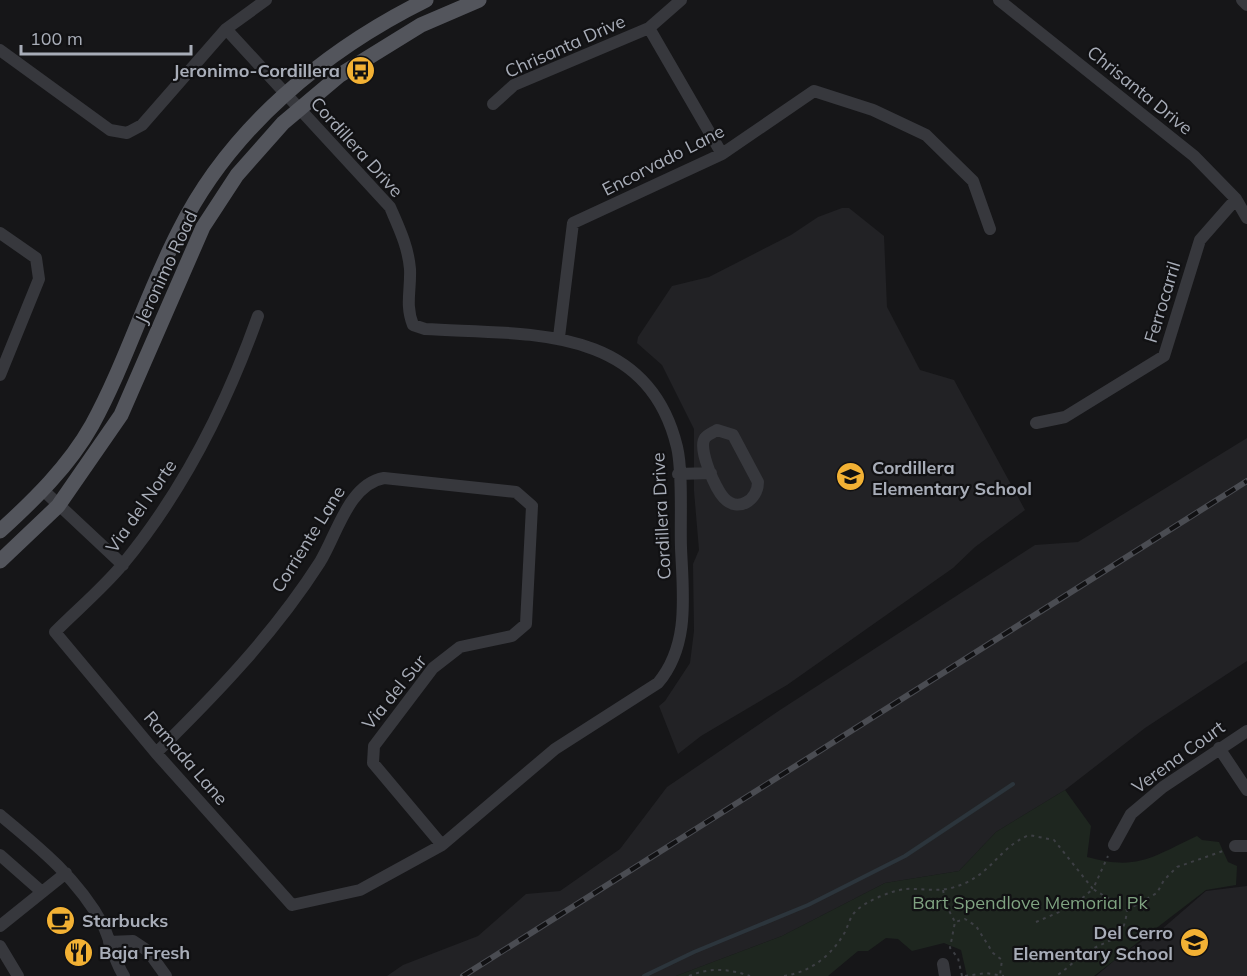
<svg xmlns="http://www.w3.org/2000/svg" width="1247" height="976" font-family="Mulish,sans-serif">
  <rect width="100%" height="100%" fill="#161618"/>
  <!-- built -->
  <path fill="#222225" d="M842,208H849L884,236L887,307L920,370L954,380L1025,510L975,547L953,568L787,685L701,736L678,754L659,706L665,701L690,663L694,631L693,564L699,550L694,491V429L662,365L637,343L638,337L672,286L709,277L791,235L818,217Z
    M1247,438V661L1145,728L1065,790L996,832L959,871L885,883L782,936L676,976H387L403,965L478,936L526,894L560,891L620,849L667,787L780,710L1035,545L1078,542Z
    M1247,886V976H1096L1122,954L1162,929L1206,891Z"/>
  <!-- green -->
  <path fill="#1e261f" d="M1065,790L1091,826L1087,857C1138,871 1152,857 1197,836L1202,840L1219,842L1228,862L1237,866L1236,885L1206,890L1094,976H967L961,950L944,943L912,951L898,939L886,938L868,951H858L828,976H676L782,936L885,883L959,871L996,832Z"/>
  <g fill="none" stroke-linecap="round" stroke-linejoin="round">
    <!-- stream -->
    <path stroke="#2c353c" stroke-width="4" d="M644,976L694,952L808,905L905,856L1013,784"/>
    <!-- path -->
    <path stroke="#3d3f44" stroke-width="2" stroke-dasharray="3 4.5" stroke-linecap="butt" d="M943,890L946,905L955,922
      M1127,910L1157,893L1164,880L1177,867L1226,850
      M1036,922L1073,906L1093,889L1127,910C1124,942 1110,938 1087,952C1076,959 1067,969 1056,976
      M689,976C710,967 730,969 750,976
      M784,976C811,972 832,955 845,932C848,926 850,917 855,912C865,901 891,891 905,889C920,888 936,892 951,888C991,878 996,849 1029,835L1054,840L1093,889L1108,856
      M962,976L958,958L950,948L955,922L965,919L976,926L993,953L1002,960L1000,975
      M965,976L986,973L1004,976"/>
    <!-- minor -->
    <path stroke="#37383d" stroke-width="12" d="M999,0L1194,156L1236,199L1247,218
      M1242,0L1247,5
      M649,28L722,154
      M226,29L390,207C399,228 408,246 410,269C411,290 405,305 413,325L425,329C526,335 647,323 677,447C683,472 680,520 681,548C683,595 690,645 658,683L555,749L442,845L360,890L292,905L156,753L55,632C78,609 103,588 123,564C184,490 226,406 258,316
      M0,50L110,130L127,133L142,125L226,29L266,0
      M493,104L514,85L649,28L681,0
      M0,233L36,258L39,279L0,375
      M559,337L573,223L722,154L814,91L873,110L926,135L973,181L990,229
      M1036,423L1065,417L1164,356L1200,240L1236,199
      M717,430L733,435L758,482C758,500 738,513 724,498C716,490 697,448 705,438C707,435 714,432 717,430Z
      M678,474L711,473
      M44,491L123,565
      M1219,748L1247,790
      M156,753C216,694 274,634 320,562C337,534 349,484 384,478L516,492L532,506L526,624L512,636L460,647L433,668L374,746L373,763L442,845
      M0,815C40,848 78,879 103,925C111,942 114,961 124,976
      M1114,845L1131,814L1163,787L1247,731
      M1235,846H1247
      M0,855L42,892
      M0,926L66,873
      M109,942L133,941L148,951L166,976
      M0,946L18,976
      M943,964L945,976"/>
    <!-- major -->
    <path stroke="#53555c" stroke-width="15" d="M0,531C34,500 69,466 92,425C125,365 147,293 179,231C230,128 325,50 426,0
      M0,561L58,506L121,415L203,227L237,175L283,123L340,75L421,25L479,0"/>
    <defs>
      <path id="rail" d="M463,976L1247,481"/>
    </defs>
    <!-- rail casing -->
    <use href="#rail" stroke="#4a4c52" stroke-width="6"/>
    <!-- rail -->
    <use href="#rail" stroke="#111113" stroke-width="4" stroke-dasharray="11" stroke-linecap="butt"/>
  </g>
  <!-- icons -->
  <defs>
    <symbol id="bus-disc" viewBox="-11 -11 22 22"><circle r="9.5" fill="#f2b134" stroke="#111113"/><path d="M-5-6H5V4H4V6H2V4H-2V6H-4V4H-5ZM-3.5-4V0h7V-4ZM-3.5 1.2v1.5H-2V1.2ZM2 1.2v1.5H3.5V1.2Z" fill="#111"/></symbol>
    <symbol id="school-disc" viewBox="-11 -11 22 22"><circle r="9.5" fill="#f2b134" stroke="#111113"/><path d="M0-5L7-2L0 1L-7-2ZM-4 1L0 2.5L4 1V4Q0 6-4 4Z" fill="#111"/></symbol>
    <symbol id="cafe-disc" viewBox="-11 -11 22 22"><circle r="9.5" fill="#f2b134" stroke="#111113"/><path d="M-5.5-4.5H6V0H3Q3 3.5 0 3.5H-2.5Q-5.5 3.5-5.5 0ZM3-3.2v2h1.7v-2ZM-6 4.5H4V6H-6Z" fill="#111"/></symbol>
    <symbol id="restaurant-disc" viewBox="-11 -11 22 22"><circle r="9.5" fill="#f2b134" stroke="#111113"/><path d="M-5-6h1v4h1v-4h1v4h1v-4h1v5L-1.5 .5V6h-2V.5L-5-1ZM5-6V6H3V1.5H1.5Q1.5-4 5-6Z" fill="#111"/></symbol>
  </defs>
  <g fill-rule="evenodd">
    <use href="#bus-disc" x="344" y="54" width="33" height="33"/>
    <use href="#school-disc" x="834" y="460" width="33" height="33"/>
    <use href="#cafe-disc" x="44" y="904" width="33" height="33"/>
    <use href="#school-disc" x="1178" y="926" width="33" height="33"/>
    <use href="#restaurant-disc" x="62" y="936" width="33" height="33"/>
  </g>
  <g text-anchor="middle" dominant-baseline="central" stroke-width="4.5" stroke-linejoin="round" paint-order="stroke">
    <!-- street labels -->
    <g font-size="18" fill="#a8adb8" stroke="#111113">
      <text transform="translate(565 46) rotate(-24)">Chrisanta Drive</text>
      <text transform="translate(1140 90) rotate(39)">Chrisanta Drive</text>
      <text transform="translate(357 147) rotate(48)">Cordillera Drive</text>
      <text transform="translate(663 160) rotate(-27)">Encorvado Lane</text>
      <text transform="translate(166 267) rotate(-65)">Jeronimo Road</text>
      <text transform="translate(1162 302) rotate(-73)">Ferrocarril</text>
      <text transform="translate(141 506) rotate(-55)">Via del Norte</text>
      <text transform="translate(661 516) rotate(-93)">Cordillera Drive</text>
      <text transform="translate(308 539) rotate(-58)">Corriente Lane</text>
      <text transform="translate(394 692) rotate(-51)">Via del Sur</text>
      <text transform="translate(1178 757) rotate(-36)">Verena Court</text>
      <text transform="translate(186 758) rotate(49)">Ramada Lane</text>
    </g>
    <!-- poi labels -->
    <g font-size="18" font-weight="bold" fill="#a8adb8" stroke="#111113" text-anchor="start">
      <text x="340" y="70" text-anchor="end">Jeronimo-Cordillera</text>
      <text x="872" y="467">Cordillera<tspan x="872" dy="21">Elementary School</tspan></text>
      <text x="82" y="920">Starbucks</text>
      <text x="1173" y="932" text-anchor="end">Del Cerro<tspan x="1173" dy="21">Elementary School</tspan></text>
      <text x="99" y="952">Baja Fresh</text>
    </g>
    <!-- park labels -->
    <g font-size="18" fill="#7fa381" stroke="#111113">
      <text x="1030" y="902">Bart Spendlove Memorial Pk</text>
    </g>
  </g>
  <!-- scale -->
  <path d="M21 45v9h170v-9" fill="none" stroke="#a8adb8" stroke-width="3"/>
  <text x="30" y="45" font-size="18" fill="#a8adb8" stroke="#111113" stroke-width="4.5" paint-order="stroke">100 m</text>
</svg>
